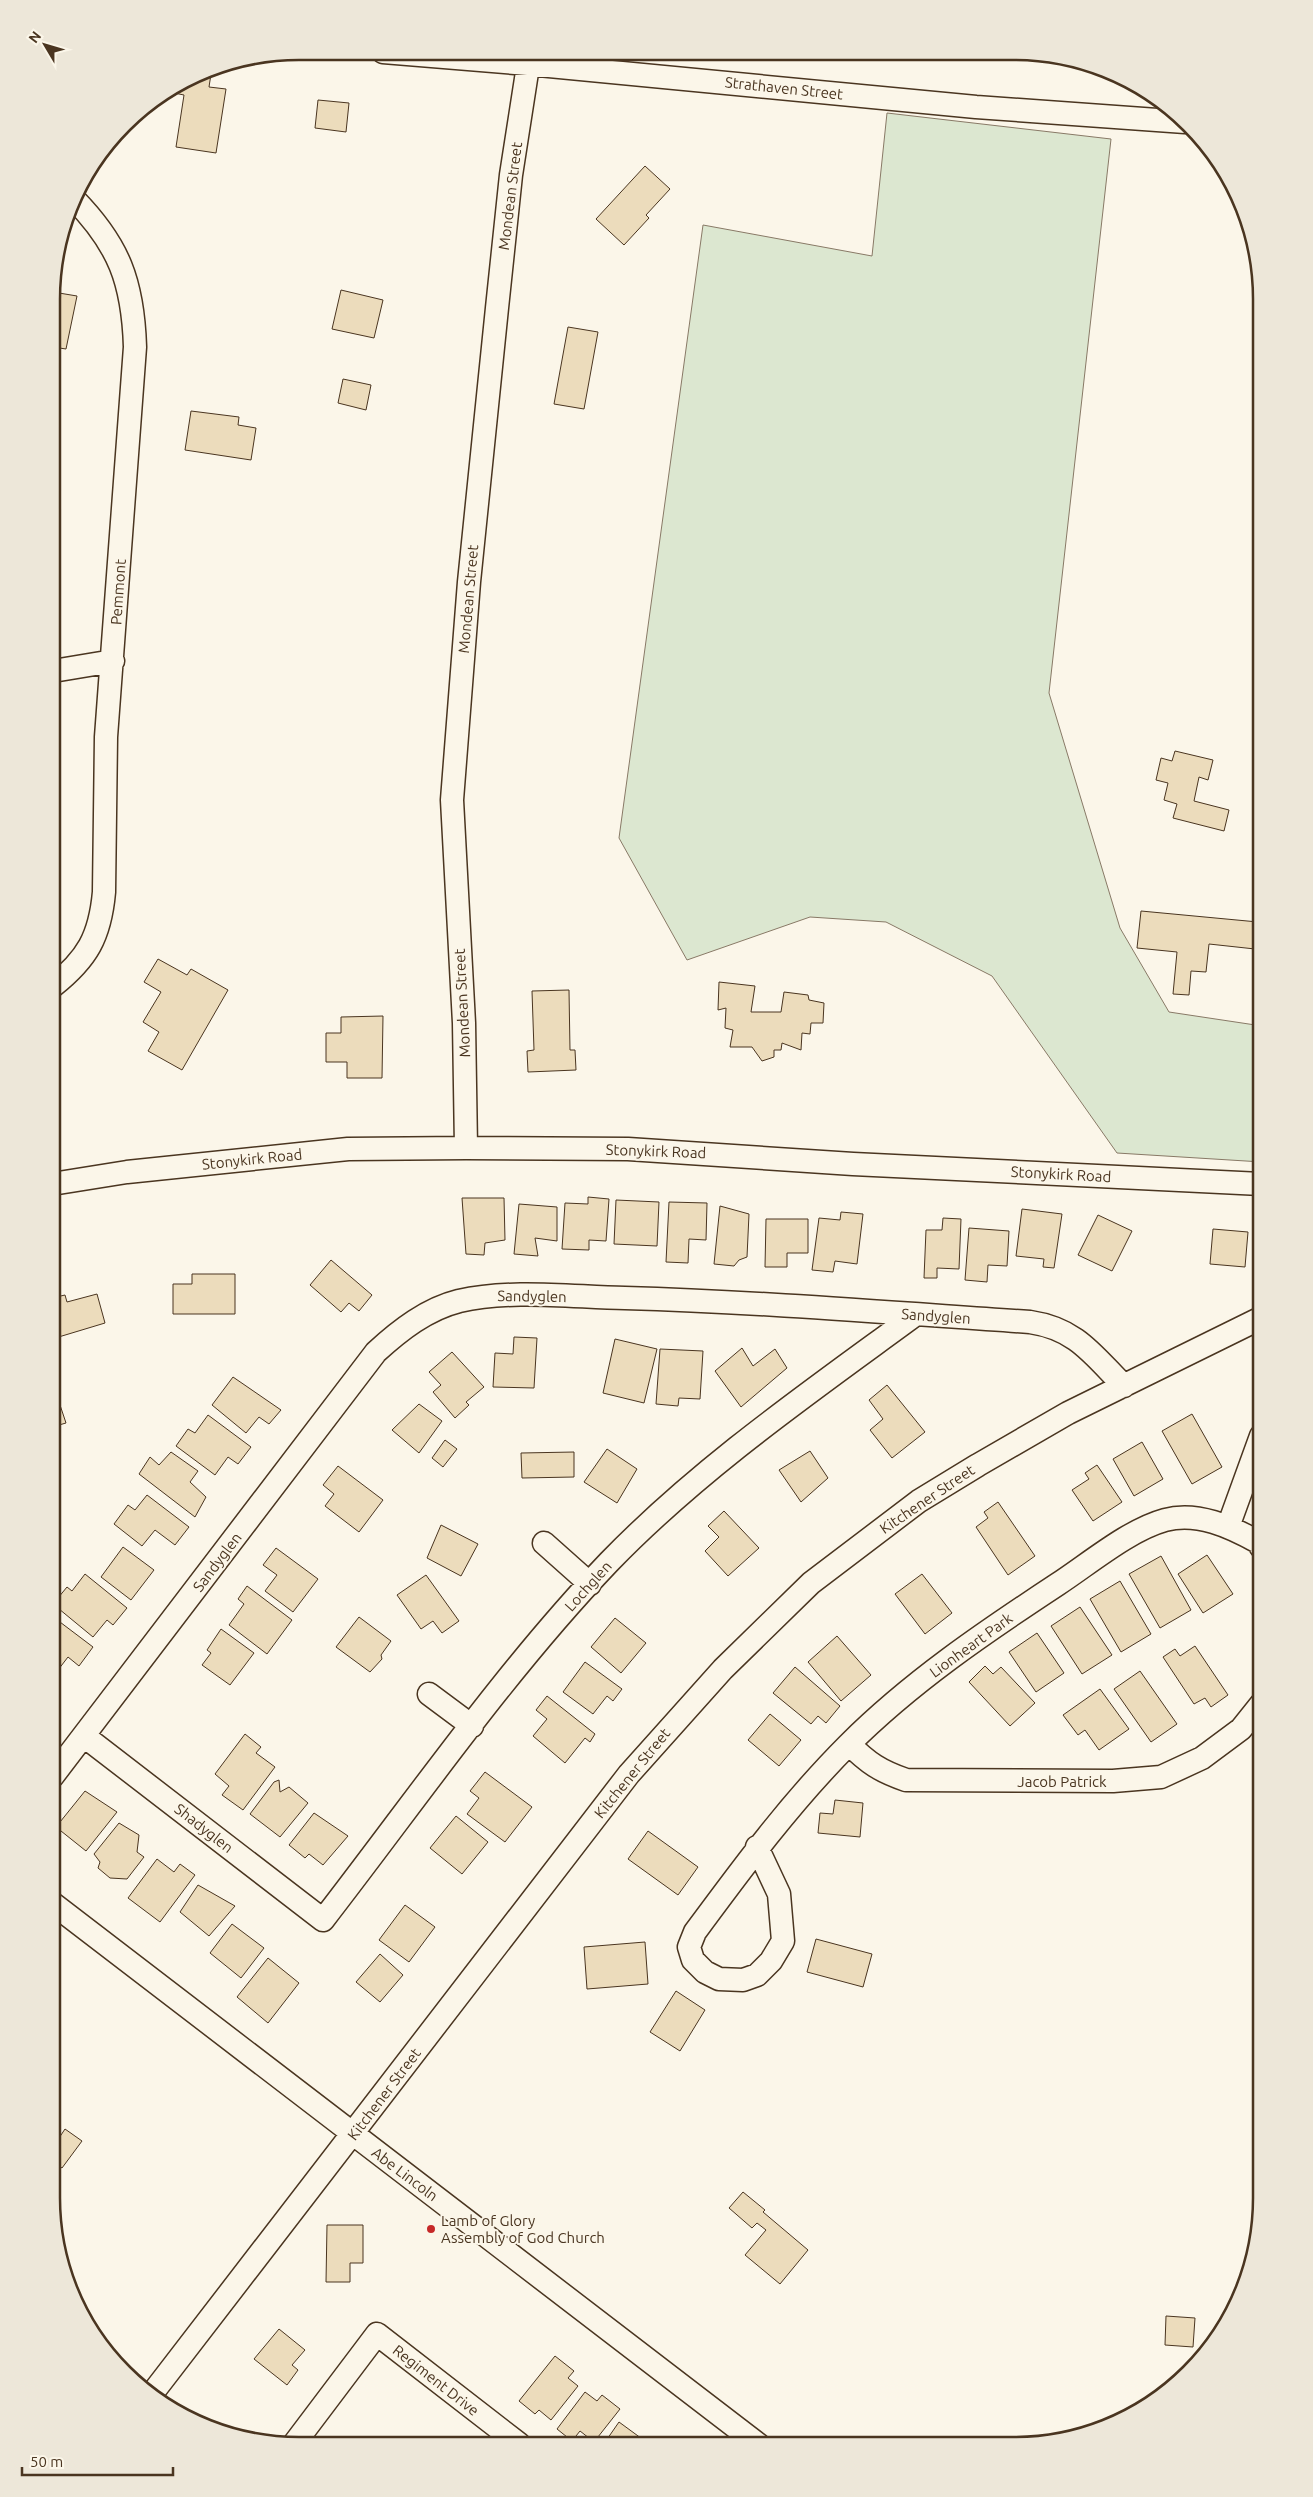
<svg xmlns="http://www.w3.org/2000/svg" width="1313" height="2497" font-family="Ubuntu,sans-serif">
  <rect width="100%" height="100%" fill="#fbf6e9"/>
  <!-- green -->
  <path fill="#dce7d0" stroke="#887966" d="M887,113L1111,139L1049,693L1120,928L1169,1012L1262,1026V1162L1117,1153L992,976L886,922L810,917L687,960L619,838L703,225L872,256Z"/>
  <!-- building -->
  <path fill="#ecdcbc" stroke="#4a3520" d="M200,73L211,74L209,87L226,89L216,153L176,147L184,95L169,92Z
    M318,100L349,103L346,132L315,128Z
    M645,166L670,189L646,215L649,218L624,245L596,219Z
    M341,290L383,300L374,338L332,329Z
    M53,292L77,296L66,349L53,347Z
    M568,327L598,332L584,409L554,404Z
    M343,379L371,385L366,410L338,403Z
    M191,411L239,417L238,425L256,428L251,460L185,450Z
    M1175,751L1213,760L1208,780L1199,777L1194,801L1229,810L1224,831L1173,818L1177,804L1164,800L1168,783L1156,780L1161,758L1172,761Z
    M1141,911L1258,922L1255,949L1209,944L1206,972L1191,971L1189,995L1173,994L1177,952L1137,948Z
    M158,959L187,975L191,969L228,990L182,1070L148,1051L159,1032L143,1022L161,992L144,982Z
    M719,982L755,986L751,1012H781L784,992L808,995L809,1000L824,1003L823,1023H811L810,1034L802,1033L801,1050L782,1043L781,1050H774V1057L762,1061L752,1047H730L733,1030L725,1028L726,1008L718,1010Z
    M569,990L570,1050H575L576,1070L528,1072L527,1051L534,1050L532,991Z
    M383,1016L382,1078H347V1062H326V1033H341V1017Z
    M588,1197L609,1199L606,1241L589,1240V1250L562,1249L565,1203L588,1204Z
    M462,1198H504L505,1240L485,1243L484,1255L466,1254Z
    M616,1200L659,1202L657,1246L614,1244Z
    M669,1202L707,1203L706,1240L689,1239L688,1263L666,1262Z
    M519,1204L557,1207V1241L535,1238L538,1256L514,1254Z
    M720,1206L749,1214L747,1257L739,1260L734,1266L714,1264Z
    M1022,1209L1062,1214L1054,1268L1043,1267L1044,1259L1016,1256Z
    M841,1212L863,1214L857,1264L835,1261L833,1272L812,1270L819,1218L840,1220Z
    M1098,1215L1132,1231L1112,1271L1078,1255Z
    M943,1218L961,1219L959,1269L937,1268V1278H924L926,1230H942Z
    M766,1219H808V1253H787V1267H765Z
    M969,1228L1009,1231L1007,1266L988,1265L987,1282L965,1280Z
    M1213,1229L1248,1232L1245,1267L1210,1264Z
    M331,1260L372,1295L359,1311L349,1303L341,1312L310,1285Z
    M192,1274H235V1314H173V1284H192Z
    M97,1294L105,1323L52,1339V1298L65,1295L67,1302Z
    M514,1337L537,1338L534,1388L493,1387L495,1353L513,1354Z
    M615,1339L657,1349L644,1403L603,1393Z
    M742,1348L753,1366L775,1349L787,1368L741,1407L715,1371Z
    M660,1349L703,1351L700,1399L679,1398L678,1406L656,1404Z
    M452,1352L484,1387L466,1402L469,1405L455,1418L433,1392L441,1385L429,1372Z
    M233,1377L281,1410L269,1424L259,1417L246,1433L212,1405Z
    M887,1385L925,1432L892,1458L870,1430L883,1419L869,1400Z
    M58,1399L66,1423L52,1427V1400Z
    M419,1404L442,1421L419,1453L392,1430Z
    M1192,1414L1222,1467L1192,1484L1162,1431Z
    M208,1415L251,1447L238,1464L228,1457L215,1475L176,1446L188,1429L195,1433Z
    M445,1440L457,1449L443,1467L432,1458Z
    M1142,1442L1163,1479L1134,1496L1113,1459Z
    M607,1449L637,1469L617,1503L584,1482Z
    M810,1451L828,1478L801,1502L779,1470Z
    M171,1452L198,1471L190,1482L206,1497L195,1517L139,1474L150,1457L159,1465Z
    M574,1452V1477L522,1478L521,1453Z
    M1097,1465L1122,1502L1093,1521L1072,1490L1089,1479L1085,1473Z
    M338,1466L383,1500L359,1532L325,1506L334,1494L323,1485Z
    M147,1495L189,1527L175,1545L155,1530L142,1546L114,1524L128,1505L135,1510Z
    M998,1502L1035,1556L1008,1575L976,1527L988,1518L984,1512Z
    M724,1511L759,1548L728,1576L705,1551L719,1537L708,1526Z
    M441,1525L478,1544L461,1576L427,1558Z
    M123,1547L154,1570L131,1600L101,1577Z
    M276,1548L318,1579L293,1612L265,1591L277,1575L263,1565Z
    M1207,1555L1233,1594L1203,1613L1178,1574Z
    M1161,1556L1191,1610L1160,1628L1129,1574Z
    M85,1574L127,1608L113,1625L107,1620L93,1637L53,1604L67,1587L72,1591Z
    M922,1574L952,1613L925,1634L895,1594Z
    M426,1575L459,1621L442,1633L433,1621L421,1629L397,1595Z
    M1120,1581L1151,1634L1121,1652L1090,1599Z
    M247,1586L292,1620L267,1654L229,1625L244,1604L238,1599Z
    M1080,1607L1112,1655L1082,1674L1051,1626Z
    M52,1616L93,1647L79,1666L68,1657L58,1670L52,1665Z
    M359,1617L391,1641L381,1655L382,1659L370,1672L336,1647Z
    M615,1618L646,1643L621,1673L591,1647Z
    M221,1629L254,1653L230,1685L202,1665L211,1653L207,1650Z
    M1037,1633L1064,1673L1036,1692L1009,1652Z
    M837,1636L871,1675L841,1701L808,1662Z
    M1195,1646L1228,1695L1211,1707L1205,1698L1194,1704L1163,1657L1175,1649L1180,1656Z
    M585,1662L622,1689L613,1701L607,1696L593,1714L563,1692Z
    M985,1666L993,1674L1001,1667L1035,1703L1010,1726L969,1682Z
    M795,1667L840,1706L826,1723L818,1716L811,1724L773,1693Z
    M1140,1671L1177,1724L1151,1742L1114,1689Z
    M1100,1689L1129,1729L1099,1750L1085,1730L1078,1735L1063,1715Z
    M547,1696L595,1734L590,1742L585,1738L565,1763L533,1736L547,1719L536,1710Z
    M770,1714L801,1740L779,1766L748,1740Z
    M245,1734L261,1747L256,1753L275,1767L243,1810L222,1795L229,1786L215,1774Z
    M485,1772L532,1807L505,1842L467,1814L479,1798L470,1791Z
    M279,1780L280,1792L289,1787L308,1803L280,1837L250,1814L274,1782Z
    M85,1791L117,1812L86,1851L56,1827Z
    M835,1800L863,1803L860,1837L818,1833L820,1813L833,1814Z
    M314,1813L348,1836L323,1865L309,1854L305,1858L289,1845Z
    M456,1816L488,1842L462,1874L430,1848Z
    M119,1823L139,1835L137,1852L144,1857L127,1879L110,1878L98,1868L100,1862L94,1854Z
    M648,1831L698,1867L678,1895L628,1859Z
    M157,1859L174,1872L180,1864L195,1875L160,1922L128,1898Z
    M198,1885L235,1906L209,1936L180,1912Z
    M405,1905L435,1927L409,1962L379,1940Z
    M232,1924L264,1948L241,1978L210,1953Z
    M816,1939L872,1954L863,1987L807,1972Z
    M645,1942L648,1984L587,1989L584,1947Z
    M380,1954L403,1975L380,2002L356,1982Z
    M268,1958L299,1983L268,2023L237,1997Z
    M676,1991L705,2010L680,2051L650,2032Z
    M65,2129L82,2141L62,2168L51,2160V2133L59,2138Z
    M743,2192L765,2210L763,2212L808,2250L780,2284L745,2255L766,2230L757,2223L752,2228L729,2208Z
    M327,2225H363V2263H350V2282H326Z
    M1166,2316L1195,2318L1193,2347L1165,2345Z
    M279,2329L305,2350L292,2365L298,2370L287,2385L254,2359Z
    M555,2356L574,2371L568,2378L578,2386L551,2420L539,2410L535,2414L519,2401Z
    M585,2392L597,2401L602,2395L620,2409L594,2442L580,2431L572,2441L557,2429Z
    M619,2422L649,2444L648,2445H603Z"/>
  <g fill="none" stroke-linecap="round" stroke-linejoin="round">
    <defs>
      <path id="minor" d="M383,52L528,64L976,107L1185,122
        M53,671L113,661
        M53,986C87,959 100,937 104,892L106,737L135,347C133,282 119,245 74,199
        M466,1148L464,1023L452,800L469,582L497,308L511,175L530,53
        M52,1184L127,1172L348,1149L466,1148L628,1149L853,1164L1261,1184
        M1228,1527L1261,1436
        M544,1543L590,1584
        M429,1694L472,1726
        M84,1736L323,1920C416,1800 504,1672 609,1562C700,1468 810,1392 915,1315
        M849,1744C868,1763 880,1771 906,1780L1113,1781L1161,1777L1202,1758L1241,1729L1261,1704
        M52,1777L376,1352C400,1330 427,1309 459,1301C513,1289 571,1297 625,1298C760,1302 896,1313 1030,1322C1077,1329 1093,1355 1124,1386
        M757,1847L779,1894L783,1941L771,1961L757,1975L743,1980L719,1979L705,1972L693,1960L689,1947L695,1932C743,1867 791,1802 848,1745C911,1682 985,1632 1058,1584C1090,1563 1129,1530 1165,1520C1197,1511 1231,1527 1258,1542L1261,1547
        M52,1903L759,2445
        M151,2395L629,1774L723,1669L811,1583L919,1501L978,1465L1068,1413L1261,1318
        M294,2444L377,2334L519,2444"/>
    </defs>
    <!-- minor casing -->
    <use href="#minor" stroke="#4a3520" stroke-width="25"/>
    <!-- minor -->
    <use href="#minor" stroke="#fbf6e9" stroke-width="22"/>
  </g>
  <!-- markers -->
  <circle fill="#c62828" stroke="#fbf6e9" stroke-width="2" cx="431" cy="2229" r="5"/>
  <g text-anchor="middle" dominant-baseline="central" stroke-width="4" stroke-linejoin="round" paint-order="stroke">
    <!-- street labels -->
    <g font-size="15" fill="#4a3520" stroke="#fbf6e9">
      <text transform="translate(784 88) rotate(6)">Strathaven Street</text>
      <text transform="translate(510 196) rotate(-83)">Mondean Street</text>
      <text transform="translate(118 592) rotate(-86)">Pemmont</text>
      <text transform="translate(468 599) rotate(-85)">Mondean Street</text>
      <text transform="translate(462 1003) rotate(-93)">Mondean Street</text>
      <text transform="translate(656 1151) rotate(2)">Stonykirk Road</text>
      <text transform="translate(252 1159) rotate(-6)">Stonykirk Road</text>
      <text transform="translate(1061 1174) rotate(3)">Stonykirk Road</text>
      <text transform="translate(532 1296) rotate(1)">Sandyglen</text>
      <text transform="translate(936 1316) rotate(4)">Sandyglen</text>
      <text transform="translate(927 1499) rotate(-34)">Kitchener Street</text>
      <text transform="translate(217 1562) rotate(-53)">Sandyglen</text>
      <text transform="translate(588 1586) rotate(-48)">Lochglen</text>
      <text transform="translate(971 1645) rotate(-36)">Lionheart Park</text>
      <text transform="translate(632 1773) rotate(-51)">Kitchener Street</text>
      <text x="1062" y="1781">Jacob Patrick</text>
      <text transform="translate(204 1828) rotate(38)">Shadyglen</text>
      <text transform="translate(384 2094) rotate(-53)">Kitchener Street</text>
      <text transform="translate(405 2174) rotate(37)">Abe Lincoln</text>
      <text transform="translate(436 2380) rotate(38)">Regiment Drive</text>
    </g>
    <!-- poi labels -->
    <g font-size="15" fill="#4a3520" stroke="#fbf6e9" text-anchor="start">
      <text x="441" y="2220">Lamb of Glory<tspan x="441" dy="17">Assembly of God Church</tspan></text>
    </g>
  </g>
  <!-- crop -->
  <path d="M0 0H1313V2497H0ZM299 60H1014A239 239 0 0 1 1253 299V2198A239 239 0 0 1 1014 2437H299A239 239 0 0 1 60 2198V299A239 239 0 0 1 299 60Z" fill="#ede7d9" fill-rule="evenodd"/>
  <path fill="none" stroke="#4a3520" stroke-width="2.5" d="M299 60H1014A239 239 0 0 1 1253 299V2198A239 239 0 0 1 1014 2437H299A239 239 0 0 1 60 2198V299A239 239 0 0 1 299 60Z"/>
  <!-- north arrow -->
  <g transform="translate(45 45) rotate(308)" stroke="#fbf6e9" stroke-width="4" paint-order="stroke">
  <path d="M0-4L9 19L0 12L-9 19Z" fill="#4a3520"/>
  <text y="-8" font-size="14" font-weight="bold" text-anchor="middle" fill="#4a3520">N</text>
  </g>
  <!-- scale -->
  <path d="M22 2467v8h151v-8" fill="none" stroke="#4a3520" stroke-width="2.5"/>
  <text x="30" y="2467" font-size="15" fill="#4a3520" stroke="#fbf6e9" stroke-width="4" paint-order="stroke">50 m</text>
</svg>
